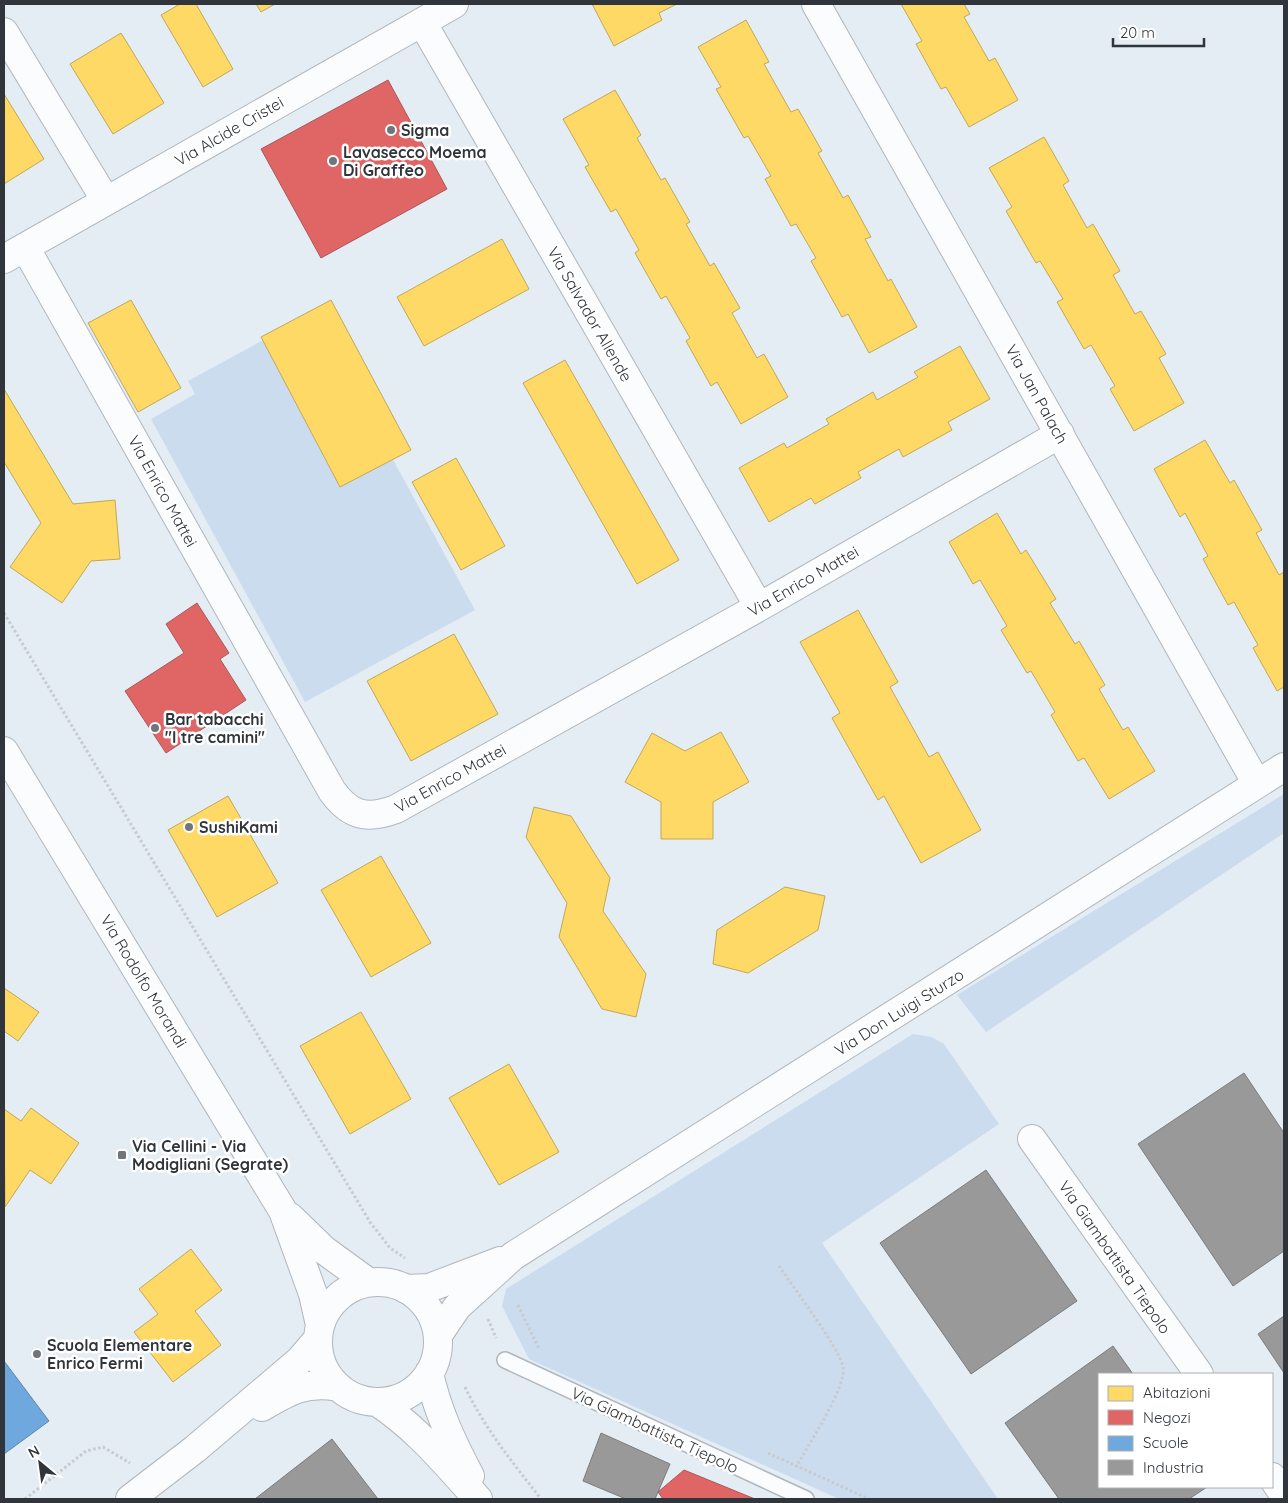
<svg xmlns="http://www.w3.org/2000/svg" width="1288" height="1503" font-family="Quicksand,sans-serif">
  <rect width="100%" height="100%" fill="#e4ecf4"/>
  <!-- green -->
  <path fill="#cbdcef" d="M313,313L475,610L305,702L151,419L195,394L188,381Z
    M1284,794V833L986,1032L957,995Z
    M913,1034L931,1037L944,1044L999,1124L822,1243L998,1499H839L529,1359L502,1306L506,1289Z"/>
  <!-- homes -->
  <path fill="#ffd966" stroke="#c1a859" d="M180,4H196L233,69L203,87L161,15Z
    M256,4H275L261,12Z
    M592,4H677L659,13L662,20L614,46Z
    M901,4H964L970,14L964,17L989,61L995,58L1018,100L969,127L946,87L941,89L916,44L922,41Z
    M746,20L769,62L764,64L791,112L798,109L822,151L818,153L843,198L848,195L871,237L865,239L888,281L891,279L917,327L869,353L848,314L842,317L811,261L816,258L796,224L791,226L765,179L771,176L748,136L744,138L716,89L721,87L698,47Z
    M121,33L164,103L113,134L70,64Z
    M615,90L641,135L637,138L661,180L665,178L690,222L686,224L710,266L714,263L740,308L732,313L757,358L764,354L788,397L741,424L717,382L711,386L686,341L690,338L666,296L661,299L635,253L639,250L616,209L611,212L585,167L589,165L563,119Z
    M4,94L44,159L4,184Z
    M1044,137L1069,181L1063,185L1087,228L1093,224L1120,271L1113,275L1135,314L1141,311L1166,354L1159,358L1184,403L1134,431L1110,389L1115,386L1091,345L1084,349L1057,302L1063,299L1040,261L1036,263L1006,211L1012,207L989,168Z
    M502,239L529,289L424,346L397,297Z
    M131,300L181,388L138,412L88,323Z
    M331,300L411,450L340,487L261,337Z
    M960,346L990,399L948,422L952,430L903,457L899,449L858,472L861,478L815,504L811,498L769,522L739,468L784,443L787,448L829,424L826,419L873,392L877,400L918,377L914,372Z
    M565,360L679,560L637,584L523,383Z
    M4,389L73,504L115,500L120,559L91,561L62,603L10,567L41,523L4,462Z
    M1205,440L1230,483L1234,480L1262,530L1256,533L1279,575L1284,572V687L1277,691L1253,648L1258,645L1234,602L1228,605L1203,559L1208,556L1185,513L1180,517L1154,469Z
    M456,458L505,546L461,570L412,482Z
    M997,513L1021,554L1026,550L1056,599L1050,603L1075,644L1079,641L1105,685L1099,689L1123,730L1128,727L1155,771L1109,799L1084,758L1078,761L1051,715L1055,712L1031,671L1027,673L1001,630L1007,626L980,580L973,584L949,542Z
    M858,610L898,682L890,687L929,757L938,752L981,830L921,863L884,796L878,800L832,718L840,713L800,642Z
    M454,634L498,714L411,761L367,681Z
    M721,732L749,782L713,802V839H661V802L625,782L652,733L685,751Z
    M228,796L278,883L217,917L168,830Z
    M534,807L571,816L610,878L603,911L646,974L636,1017L602,1009L559,937L567,903L526,837Z
    M381,856L431,943L371,977L321,890Z
    M785,887L825,896L818,930L748,973L713,964L717,930Z
    M4,988L39,1012L18,1041L4,1031Z
    M361,1012L411,1099L350,1134L300,1046Z
    M509,1064L559,1152L499,1185L449,1098Z
    M31,1108L79,1143L51,1184L30,1170L5,1207L4,1109L21,1121Z
    M191,1249L222,1290L195,1311L221,1345L173,1382L134,1332L158,1314L139,1289Z"/>
  <!-- shops -->
  <path fill="#e06666" stroke="#ab5759" d="M388,80L447,189L321,258L261,149Z
    M197,603L229,653L220,659L246,700L166,753L125,691L184,653L166,624Z
    M684,1470L755,1499H663L658,1492Z"/>
  <!-- schools -->
  <path fill="#6fa8dc" stroke="#5c86ac" d="M4,1361L49,1421L4,1454Z"/>
  <!-- industry -->
  <path fill="#999" stroke="#797b7d" d="M1244,1073L1284,1133V1251L1233,1286L1138,1144Z
    M986,1170L1077,1301L971,1374L880,1243Z
    M1284,1316V1373L1258,1334Z
    M1113,1346L1133,1374H1099V1487H1207L1189,1499H1059L1005,1423Z
    M601,1433L670,1464L655,1499H626L583,1481Z
    M332,1439L378,1499H255Z"/>
  <g fill="none" stroke-linecap="round" stroke-linejoin="round">
    <defs>
      <path id="lane" d="M505,1360L806,1499"/>
      <path id="street" d="M816,4L1257,784
        M422,22L759,607
        M4,32L106,201
        M25,247L332,791C350,816 367,820 396,809L759,607L1060,434
        M4,259L454,4
        M1032,1139L1199,1374
        M406,1289L429,1288L500,1261
        M438,1335L457,1307L513,1256L1284,767
        M1272,1477L1284,1495"/>
      <path id="secondary" d="M4,751L283,1211L313,1294L320,1325
        M290,1217L324,1250L368,1282
        M318 1342a60 60 0 1 1 120 0a60 60 0 1 1-120 0Z
        M429,1373C437,1410 452,1442 470,1476
        M377,1402C416,1427 447,1465 478,1499
        M262,1407C289,1391 306,1381 338,1387
        M130,1499L195,1449L299,1361L317,1340"/>
    </defs>
    <!-- lane casing -->
    <use href="#lane" stroke="#b0b6bc" stroke-width="18"/>
    <!-- street casing -->
    <use href="#street" stroke="#b0b6bc" stroke-width="30"/>
    <!-- secondary casing -->
    <use href="#secondary" stroke="#b0b6bc" stroke-width="30"/>
    <!-- path -->
    <path stroke="#c8cbcd" stroke-width="3" stroke-dasharray="2.5 2.5" stroke-linecap="butt" d="M4,613L370,1222L390,1248L405,1258
      M779,1266C792,1286 839,1347 843,1367C847,1387 807,1447 796,1467
      M518,1305L539,1349
      M488,1319L496,1338
      M465,1387C485,1429 513,1463 541,1499
      M768,1453L869,1499
      M25,1499L86,1451L103,1447L130,1463"/>
    <!-- lane -->
    <use href="#lane" stroke="#fbfcfd" stroke-width="15"/>
    <!-- street -->
    <use href="#street" stroke="#fbfcfd" stroke-width="28"/>
    <!-- secondary -->
    <use href="#secondary" stroke="#fbfcfd" stroke-width="28"/>
  </g>
  <!-- markers -->
  <g fill="#6e757c" stroke="#fff" stroke-width="2">
    <circle cx="391" cy="130" r="5"/>
    <circle cx="333" cy="161" r="5"/>
    <circle cx="155" cy="728" r="5"/>
    <circle cx="189" cy="827" r="5"/>
    <rect x="117" y="1150" width="10" height="10" rx="2.5"/>
    <circle cx="37" cy="1354" r="5"/>
  </g>
  <g text-anchor="middle" dominant-baseline="central" stroke-width="5" stroke-linejoin="round" paint-order="stroke">
    <!-- poi labels -->
    <g font-size="16" font-weight="bold" fill="#2f353b" stroke="#fff" text-anchor="start">
      <text x="401" y="130">Sigma</text>
      <text x="343" y="152">Lavasecco Moema<tspan x="343" dy="18">Di Graffeo</tspan></text>
      <text x="165" y="719">Bar tabacchi<tspan x="165" dy="18">"I tre camini"</tspan></text>
      <text x="199" y="827">SushiKami</text>
      <text x="132" y="1146">Via Cellini - Via<tspan x="132" dy="18">Modigliani (Segrate)</tspan></text>
      <text x="47" y="1345">Scuola Elementare<tspan x="47" dy="18">Enrico Fermi</tspan></text>
    </g>
    <!-- street labels -->
    <g font-size="16" fill="#2f353b" stroke="#fff">
      <text transform="translate(229 131) rotate(-30)">Via Alcide Cristei</text>
      <text transform="translate(590 314) rotate(60)">Via Salvador Allende</text>
      <text transform="translate(1037 394) rotate(61)">Via Jan Palach</text>
      <text transform="translate(163 491) rotate(61)">Via Enrico Mattei</text>
      <text transform="translate(803 581) rotate(-30)">Via Enrico Mattei</text>
      <text transform="translate(450 778) rotate(-29)">Via Enrico Mattei</text>
      <text transform="translate(144 981) rotate(59)">Via Rodolfo Morandi</text>
      <text transform="translate(899 1012) rotate(-32)">Via Don Luigi Sturzo</text>
      <text transform="translate(1115 1257) rotate(55)">Via Giambattista Tiepolo</text>
      <text transform="translate(655 1430) rotate(25)">Via Giambattista Tiepolo</text>
    </g>
  </g>
  <!-- border -->
  <rect width="1288" height="1503" fill="none" stroke="#2f353b" stroke-width="10"/>
  <!-- legend -->
  <rect x="1098" y="1373" width="175" height="115" fill="#ffffff" stroke="#acaeb1"/>
  <rect x="1108" y="1386" width="25" height="15" fill="#ffd966" stroke="#acaeb1"/>
  <text x="1143" y="1398" font-size="15" fill="#2f353b">Abitazioni</text>
  <rect x="1108" y="1410" width="25" height="15" fill="#e06666" stroke="#acaeb1"/>
  <text x="1143" y="1423" font-size="15" fill="#2f353b">Negozi</text>
  <rect x="1108" y="1436" width="25" height="15" fill="#6fa8dc" stroke="#acaeb1"/>
  <text x="1143" y="1448" font-size="15" fill="#2f353b">Scuole</text>
  <rect x="1108" y="1460" width="25" height="15" fill="#999999" stroke="#acaeb1"/>
  <text x="1143" y="1473" font-size="15" fill="#2f353b">Industria</text>
  <!-- north arrow -->
  <g transform="translate(40 1463) rotate(331)" stroke="#ffffff" stroke-width="4" paint-order="stroke">
  <path d="M0-4L9 19L0 12L-9 19Z" fill="#2f353b"/>
  <text y="-8" font-size="14" font-weight="bold" text-anchor="middle" fill="#2f353b">N</text>
  </g>
  <!-- scale -->
  <path d="M1113 38v8h91v-8" fill="none" stroke="#2f353b" stroke-width="2.5"/>
  <text x="1120" y="38" font-size="15" fill="#2f353b" stroke="#ffffff" stroke-width="4" paint-order="stroke">20 m</text>
</svg>
